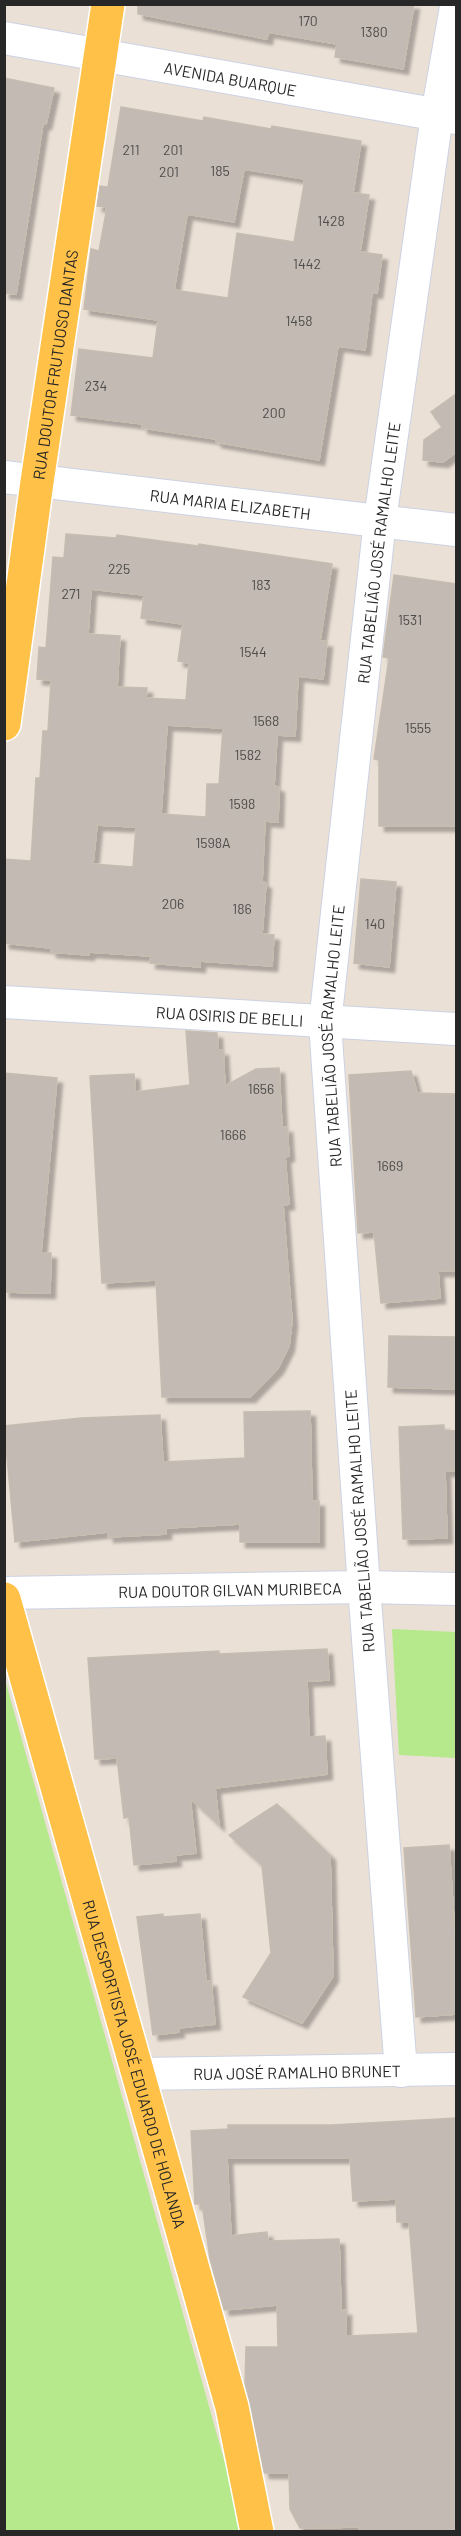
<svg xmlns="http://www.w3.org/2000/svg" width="461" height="2536" font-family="Barlow,sans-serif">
  <defs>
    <filter id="shadow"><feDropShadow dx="5.5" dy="5.5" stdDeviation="1.5" flood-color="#0004"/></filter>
  </defs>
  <rect width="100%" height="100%" fill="#ebe0d6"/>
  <!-- green -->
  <path fill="#b5e98b" d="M392,1629L456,1632V1758L399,1755Z
    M4,1676L244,2531H5Z"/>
  <!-- building -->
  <path fill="#c2bab3" stroke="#c6bcb0" stroke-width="1.5" fill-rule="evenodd" filter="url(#shadow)" d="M138,4H414L403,69L335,57L337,44L268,32L267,39L138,14Z
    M4,78L54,88L46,124H43L16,294L4,293Z
    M121,107L203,121L204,117L271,129L272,126L361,141L353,193L369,195L360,252L382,255L377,293L372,292L365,350L338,346L319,460L216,442V439L142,428L143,424L71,415L79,349L153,358L158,320L84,309L91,249L99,251L107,207L97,206L100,186L108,187ZM244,169L305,179L294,242L237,233L228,298L174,290L187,214L234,222Z
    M456,394V452L443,462L423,460L424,440L442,427L431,412Z
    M66,534L116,538L117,535L198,546L199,544L332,564L320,641L327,642L323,679L298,676L295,736L277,735L274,786L279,787L278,822L265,821L262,882L266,883L262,934L274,935L272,966L200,961V967L150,963L151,956L89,952V955L51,952V948L4,943V859L31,861L36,778H40L43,731H48L51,680L37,679L39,647L46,648L53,557L64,558ZM91,589L144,595L141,618L183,624L178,661L189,663L186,700L146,698L147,688L117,687L120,636L88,634ZM167,725L223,728L219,784H207L206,817L161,814ZM97,825L136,827L133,867L93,864Z
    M394,575L456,584V826H379V760L374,759L389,658L383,657Z
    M361,879L396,882L389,967L354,963Z
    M186,1031L217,1033L218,1051L223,1050L225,1086L256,1069L279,1068L282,1128L287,1127L289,1156L285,1157L289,1204L283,1205L292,1321L289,1346L278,1368L250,1397H162L156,1280L102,1283L90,1076L134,1074L135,1092L190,1085Z
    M411,1071L417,1093L456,1094V1271H438L440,1298L381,1303L374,1232L358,1233L349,1075Z
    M4,1073L57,1078L41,1253H51L50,1293L4,1292Z
    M389,1336L456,1337V1389L388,1387Z
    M310,1411L312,1501H319V1542H240V1524L166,1528V1534L108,1537V1532L15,1542L4,1426L81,1418L160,1415L163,1462L245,1458L244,1412Z
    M444,1425V1430L456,1431V1471H445L447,1538L403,1539L399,1427Z
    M327,1649L329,1680L307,1681L309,1737L325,1736L327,1774L215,1788L219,1825L190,1798L196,1853L175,1855L176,1861L134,1865L129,1817L124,1818L117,1758L95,1759L88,1658L219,1651V1654Z
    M277,1804L330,1855L333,1976L302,2023L243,1997L271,1953L262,1865L229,1835Z
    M449,1845L456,1953V2014L416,2017L404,1848Z
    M163,1914V1917L200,1914L206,1982L211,1981L215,2024L178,2028L179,2032L153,2035L137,1917Z
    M456,2118V2532H359V2527L300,2528L290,2509L289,2473H264L245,2384L246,2347H278L277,2305L224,2310L210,2259L202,2204H195L191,2131L228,2129V2125H332ZM227,2158H350L353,2201L396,2199L397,2222H409L418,2333L346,2336V2310L341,2311L339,2239L268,2241L267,2232L231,2236Z"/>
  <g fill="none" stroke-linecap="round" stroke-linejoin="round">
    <defs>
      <g id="minor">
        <path id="s1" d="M4,38L456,118"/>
        <path id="s2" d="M4,477L456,530"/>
        <path id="s3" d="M4,1002L456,1029"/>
        <path id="s4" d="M4,1593L364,1587L456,1589"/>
        <path id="s5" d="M401,2071L364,1587L325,1023L380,520L437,115L456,7"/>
        <path id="s6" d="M137,2074L456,2069"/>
      </g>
      <g id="major">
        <path id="s7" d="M4,724L37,482L108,4"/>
        <path id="s8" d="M4,1599L232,2407L257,2532"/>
      </g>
    </defs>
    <!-- minor casing -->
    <use href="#minor" stroke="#cbd2e2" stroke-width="34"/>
    <!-- major casing -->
    <use href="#major" stroke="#fff" stroke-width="36"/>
    <!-- minor -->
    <use href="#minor" stroke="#fff" stroke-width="32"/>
    <!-- major -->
    <use href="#major" stroke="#ffc147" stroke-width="33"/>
  </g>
  <g text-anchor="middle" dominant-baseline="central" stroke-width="4.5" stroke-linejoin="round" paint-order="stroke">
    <!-- number labels -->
    <g font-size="14" fill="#4e4c4a">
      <text x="308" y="20">170</text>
      <text x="374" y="31">1380</text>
      <text x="131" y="149">211</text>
      <text x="173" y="149">201</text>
      <text x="220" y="170">185</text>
      <text x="169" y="171">201</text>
      <text x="331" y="220">1428</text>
      <text x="307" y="263">1442</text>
      <text x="299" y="320">1458</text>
      <text x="96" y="385">234</text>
      <text x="274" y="412">200</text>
      <text x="119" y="568">225</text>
      <text x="261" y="584">183</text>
      <text x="71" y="593">271</text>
      <text x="410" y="619">1531</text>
      <text x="253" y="651">1544</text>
      <text x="266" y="720">1568</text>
      <text x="418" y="727">1555</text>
      <text x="248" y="754">1582</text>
      <text x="242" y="803">1598</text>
      <text x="213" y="842">1598A</text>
      <text x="173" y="903">206</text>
      <text x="242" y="908">186</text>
      <text x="375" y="923">140</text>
      <text x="261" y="1088">1656</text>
      <text x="233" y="1134">1666</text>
      <text x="390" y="1165">1669</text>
    </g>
    <!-- street labels -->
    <g font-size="16" fill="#272727" stroke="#fff">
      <text stroke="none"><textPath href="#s1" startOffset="230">AVENIDA BUARQUE</textPath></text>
      <text stroke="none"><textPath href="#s7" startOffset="363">RUA DOUTOR FRUTUOSO DANTAS</textPath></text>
      <text stroke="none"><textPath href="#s2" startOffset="228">RUA MARIA ELIZABETH</textPath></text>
      <text stroke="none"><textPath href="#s5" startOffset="1524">RUA TABELIÃO JOSÉ RAMALHO LEITE</textPath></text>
      <text stroke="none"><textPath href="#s3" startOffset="226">RUA OSIRIS DE BELLI</textPath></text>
      <text stroke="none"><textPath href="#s5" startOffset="1038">RUA TABELIÃO JOSÉ RAMALHO LEITE</textPath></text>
      <text transform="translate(359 1521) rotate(-94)">RUA TABELIÃO JOSÉ RAMALHO LEITE</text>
      <text stroke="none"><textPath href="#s4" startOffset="226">RUA DOUTOR GILVAN MURIBECA</textPath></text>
      <text stroke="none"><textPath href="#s8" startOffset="483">RUA DESPORTISTA JOSÉ EDUARDO DE HOLANDA</textPath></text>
      <text stroke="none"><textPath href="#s6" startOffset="160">RUA JOSÉ RAMALHO BRUNET</textPath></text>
    </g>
  </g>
  <!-- border -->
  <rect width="461" height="2536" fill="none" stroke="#272727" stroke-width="12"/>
</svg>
